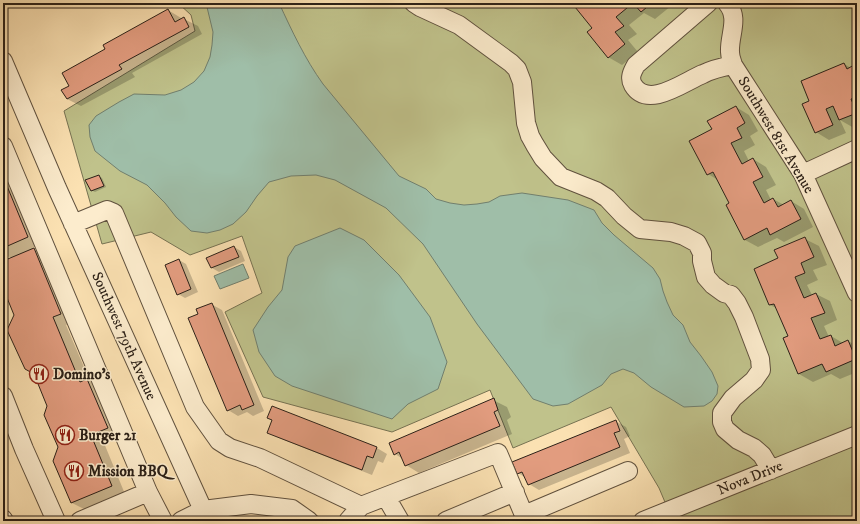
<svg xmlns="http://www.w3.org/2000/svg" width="860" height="524" font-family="'IM FELL DW Pica',serif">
  <rect width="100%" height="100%" fill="#fbe1b2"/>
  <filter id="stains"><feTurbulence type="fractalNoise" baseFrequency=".005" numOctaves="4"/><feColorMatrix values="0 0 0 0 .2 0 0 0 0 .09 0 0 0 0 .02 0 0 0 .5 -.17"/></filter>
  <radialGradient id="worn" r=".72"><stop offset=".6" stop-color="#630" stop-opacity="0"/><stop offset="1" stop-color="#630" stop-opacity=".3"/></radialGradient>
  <!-- green -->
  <path fill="#c0c28b" stroke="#767252" d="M178,3H857V521H673L659,488L611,407L513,448L490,390L392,432L263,397L225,312L262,293L242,236L190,255L151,232L102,244L64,111L195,31L191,15Z"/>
  <!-- water -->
  <path fill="#9fbea8" stroke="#717f6e" d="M206,3H279C292,31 305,59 323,84L399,176L426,189L436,199L450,203L464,205L477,204L489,202L500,196L522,193L568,200L594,210L602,223L614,235L653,268L660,279L663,291L667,302L673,315L683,325L690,342L701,356L712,372L718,386L717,394L712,401L704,406L684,407L651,387L634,373L623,369L611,374L602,385L568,404L553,406L533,399L477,324L423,244L386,208L335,180L316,175L291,176L269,182L257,196L246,212L233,224L220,230L207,233L191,231L176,217L165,203L147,185L120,171L95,151L90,137L89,125L96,116L119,102L134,94L165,95L181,90L194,82L204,71L210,57L212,45L213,32Z
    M340,228L364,240L399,275L430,317L447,362L438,389L408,404L392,419L292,386L275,376L259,352L253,330L268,307L282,290L288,257L295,246Z
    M243,264L249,278L220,289L214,276Z"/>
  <!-- shadow -->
  <path fill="#0003" d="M582,3H669L671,6L655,19L644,13L629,25L637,34L628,40L638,52L622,65L608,57L593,28Z
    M168,10L181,18L182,20L184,19L198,26L202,34L132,73L135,77L81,106L67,99L70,86L107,49Z
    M844,64L851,68L854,67L857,68V126L854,128L840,120L846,133L829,140L816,132L810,102Z
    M736,107L749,115L758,131L750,136L755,145L744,151L749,161L753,159L766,167L776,185L766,190L771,200L773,199L784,205L791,201L804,209L813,227L784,242L777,238L758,247L745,240L731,204L718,180L708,174L713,130Z
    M3,172L10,189L20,195L41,245L32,248L47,257L74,322L66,325L90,381L100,388L121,436L104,443L125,494L86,510L72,503L59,447L48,406L15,315L3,285V262L13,258L3,255Z
    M98,176L102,178L106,187L95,192L91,190Z
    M805,239L819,246L827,265L813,270L818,280L807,285L812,295L816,294L830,301L837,320L824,326L829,337L831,336L843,343L848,341L857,346V372L840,379L831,374L813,382L799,374L784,338L789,336L778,309L770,305L755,269L779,259Z
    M234,247L241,251L245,261L219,272L212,268L208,258Z
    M179,260L186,264L198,292L185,298L178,294Z
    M211,304L222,310L264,411L253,416L247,412L238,416L228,410L200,314Z
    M493,400L507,407L511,417L507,420L512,434L419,473L406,465L403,459L395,454Z
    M273,420L377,448L387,454L383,463L378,461L372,475L279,438L268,432Z
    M615,421L626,427L630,436L624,439L630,453L539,490L529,484L526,478L518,473Z"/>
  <!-- building -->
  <path fill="#e29c7f" stroke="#2c2118" d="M580,3H633L616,17L624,26L615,32L625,44L608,58L587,32L592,28L575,7Z
    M633,3H652L641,12Z
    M168,9L175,22L184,17L189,27L119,65L122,69L67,99L61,90L69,86L62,73L105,49L103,45Z
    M844,63L847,69L854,65L857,71V97L851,99L857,113L839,120L833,106L826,109L833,125L815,133L802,104L809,101L801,81Z
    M736,106L745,123L737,128L742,138L731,143L742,164L753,158L763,177L753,182L764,203L773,198L778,207L791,200L801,219L770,235L767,228L744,240L726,205L729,203L713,172L707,175L689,141L712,129L707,121Z
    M99,175L104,186L91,191L85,180Z
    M7,186L28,237L3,248V188Z
    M805,237L814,257L801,263L805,273L795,277L804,298L816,293L825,313L811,318L820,339L831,335L835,346L848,340L856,359L826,372L822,364L798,374L783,338L788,336L774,304L769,305L754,269L778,258L774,250Z
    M234,246L239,257L211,268L206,258Z
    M34,248L61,314L53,317L80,382L87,379L108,428L91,435L112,486L71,503L53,461L58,447L44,415L47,406L34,374L25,369L7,330L14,315L3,288V261Z
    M179,259L191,289L177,295L165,265Z
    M212,303L254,405L242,410L240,405L227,411L188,318L198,314L196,309Z
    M494,398L498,410L494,412L500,426L405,466L399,452L394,455L389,443Z
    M272,406L377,447L373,458L367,456L362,470L267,433L272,420L267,418Z
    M616,420L620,431L614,433L620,447L528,485L522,472L517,474L512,462Z"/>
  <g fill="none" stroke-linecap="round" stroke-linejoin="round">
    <defs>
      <path id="minor" d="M414,3L420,7L459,25L511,63L517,69L522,82L526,123L530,136L535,145L543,158L561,177L596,191L607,198L624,216L640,229L671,232L684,236L697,243L702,253V261L706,277L713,285L724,293L731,295L737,303L744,317L760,359L761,370L754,380L733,398L722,413V422L725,429L738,440L754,448L762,455L771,470
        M708,3L636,65C632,72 629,78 633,85C648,110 685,81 703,74C713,69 722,67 733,65
        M727,3C740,18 729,35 730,52C730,57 732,61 733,65L803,174L857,293
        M3,61L57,188L203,510
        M3,146L148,492L163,521
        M803,174L857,149
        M73,224L107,210L114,213L195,407L219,441L230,448L260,458L361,506
        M3,396L24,449L56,521
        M386,497L400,521
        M3,519L4,521
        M80,521L148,492
        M181,521L203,510L251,504L292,509L309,521
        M348,521L361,506L498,453L524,515L628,471
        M446,521L515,492
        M643,521L857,435"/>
    </defs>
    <!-- minor casing -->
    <use href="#minor" stroke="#60513e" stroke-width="20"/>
    <!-- minor -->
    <use href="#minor" stroke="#fceccd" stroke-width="18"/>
  </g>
  <!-- icons -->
  <defs>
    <symbol id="restaurant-ring" viewBox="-11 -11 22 22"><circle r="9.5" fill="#fceccd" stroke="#8f2418" stroke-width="1.5"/><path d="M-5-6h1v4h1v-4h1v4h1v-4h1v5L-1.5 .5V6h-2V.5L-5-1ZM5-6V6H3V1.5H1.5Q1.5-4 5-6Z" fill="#8f2418"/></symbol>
  </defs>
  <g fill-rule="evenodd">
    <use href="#restaurant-ring" x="28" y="363" width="22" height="22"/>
    <use href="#restaurant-ring" x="54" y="424" width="22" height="22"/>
    <use href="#restaurant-ring" x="63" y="460" width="22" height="22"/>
  </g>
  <g text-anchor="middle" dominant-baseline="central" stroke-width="3" stroke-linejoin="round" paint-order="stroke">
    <!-- street labels -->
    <g font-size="15" fill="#2c2118" stroke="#fceccd">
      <text transform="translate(776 135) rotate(59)">Southwest 81st Avenue</text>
      <text transform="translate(124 336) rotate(66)">Southwest 79th Avenue</text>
      <text transform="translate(750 478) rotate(-22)">Nova Drive</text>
    </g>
    <!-- poi labels -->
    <g font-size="15" font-weight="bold" fill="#2c2118" stroke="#fceccd" text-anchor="start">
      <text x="53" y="374">Domino's</text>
      <text x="79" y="435">Burger 21</text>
      <text x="88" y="471">Mission BBQ</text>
    </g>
  </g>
  <!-- margin -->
  <rect width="860" height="524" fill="none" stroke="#fbe1b2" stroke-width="16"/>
  <rect x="4" y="4" width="852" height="516" fill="none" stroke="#2c2118" stroke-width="2"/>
  <rect x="8" y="8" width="844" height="508" fill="none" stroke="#2c2118"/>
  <rect width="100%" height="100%" filter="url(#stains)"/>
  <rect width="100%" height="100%" fill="url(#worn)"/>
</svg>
